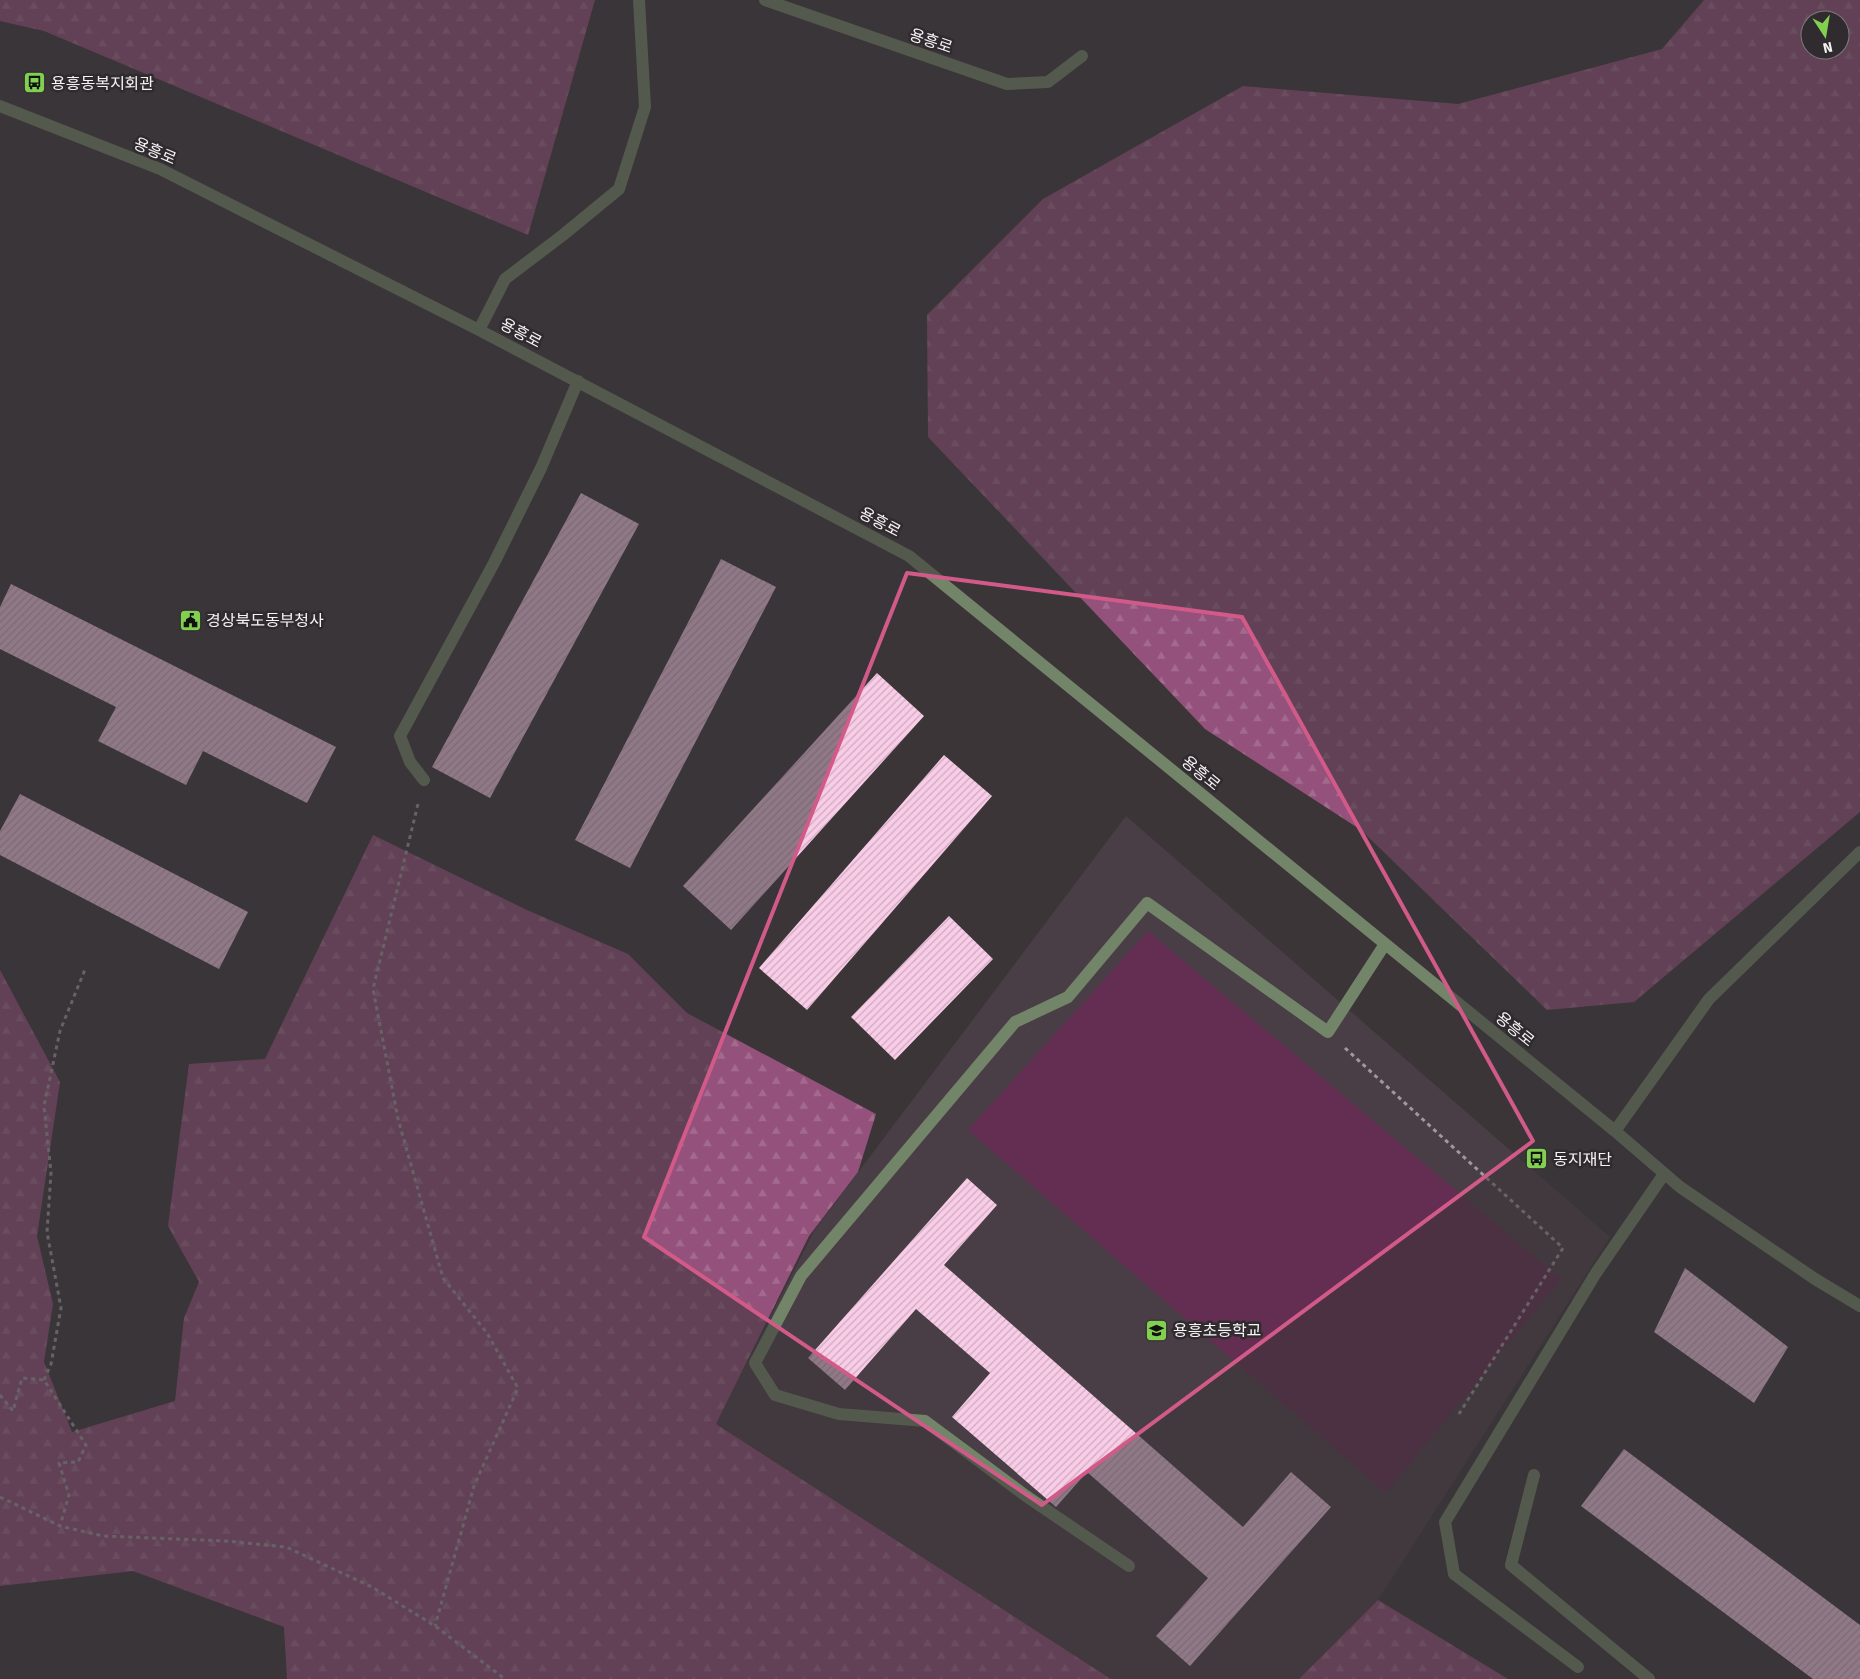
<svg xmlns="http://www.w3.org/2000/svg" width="1860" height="1679" font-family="'Fira Sans','Noto Sans KR',sans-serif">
  <defs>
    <pattern id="forest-firs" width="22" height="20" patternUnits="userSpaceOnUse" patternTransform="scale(1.25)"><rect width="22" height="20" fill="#93517b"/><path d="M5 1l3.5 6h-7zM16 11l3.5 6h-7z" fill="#a36a8e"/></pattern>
    <pattern id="building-hatch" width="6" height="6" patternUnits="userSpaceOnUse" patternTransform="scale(1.25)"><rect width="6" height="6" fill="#f9cce7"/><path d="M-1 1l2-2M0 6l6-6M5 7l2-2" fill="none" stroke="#cdabc0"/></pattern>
  </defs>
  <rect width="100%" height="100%" fill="#3b3538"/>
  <!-- built -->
  <path fill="#493e45" d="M1126,816L1610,1237L1378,1600L1299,1679H1111L716,1424L814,1231Z"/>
  <!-- green -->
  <path fill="#632e51" d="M1148,931L1561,1279L1386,1493L968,1130Z"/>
  <!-- forest -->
  <path fill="url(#forest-firs)" fill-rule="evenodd" d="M0,0H595L528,235L44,31L0,21Z
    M1704,0H1860V812L1634,1002L1547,1010L1361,830L1205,729L928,437L927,315L1043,199L1243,86L1458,104L1662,49ZM1810,20H1840V50H1810Z
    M373,835L527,910L628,954L687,1013L876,1114L858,1172L809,1236L716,1424L1111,1679H287L284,1627L133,1571L0,1586V970L60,1082L37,1236L53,1304L44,1362L72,1432L175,1401L184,1318L199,1282L168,1226L189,1064L265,1059Z
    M1378,1600L1508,1679H1299Z"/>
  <!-- building -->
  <path fill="url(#building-hatch)" d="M581,493L639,524L490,798L432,767Z
    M721,559L776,587L630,868L575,840Z
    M11,584L336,747L307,803L203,751L186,785L98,741L116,707L0,649V607Z
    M877,673L924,716L731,930L683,886Z
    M944,755L992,796L807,1010L759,968Z
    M20,794L248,912L219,969L0,855V831Z
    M949,916L993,959L895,1060L851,1017Z
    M967,1178L997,1205L944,1265L1243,1527L1291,1472L1331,1507L1190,1666L1156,1636L1208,1578L1087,1472L1056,1507L952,1417L990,1373L916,1309L845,1390L808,1358Z
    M1685,1268L1788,1347L1754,1403L1654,1332Z
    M1624,1449L1860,1625V1679H1813L1581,1506Z"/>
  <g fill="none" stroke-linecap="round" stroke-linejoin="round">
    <!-- path -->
    <path stroke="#9e9a9c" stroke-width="3" stroke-dasharray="4 4" stroke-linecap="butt" d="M418,804L373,989L398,1119L443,1278L487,1333L518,1388L474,1486L435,1626
      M1345,1048L1563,1248L1459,1414
      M44,1380L51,1364L61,1308L47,1232L51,1173L44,1106L60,1031L86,967
      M0,1395L13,1411L22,1378L44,1380L86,1445L78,1462L59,1463L69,1495L60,1526
      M0,1497L60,1526L103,1536L226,1541L286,1547L372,1587L435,1626L505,1679"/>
    <!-- minor -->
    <path stroke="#738569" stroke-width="12" d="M765,0L1007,84L1048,82L1082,56
      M0,106L160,169L479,330L909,556L1615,1131L1680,1187L1815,1279L1860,1306
      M479,330L505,279L563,235L619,189L645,107L639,0
      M424,780L410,762L400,736L494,563L541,468L578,381
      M1615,1131L1709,999L1860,852
      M1534,1475L1511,1565L1649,1679
      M1129,1566L1026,1496L925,1421L839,1414L775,1395L755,1363L801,1276L1015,1022L1068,997L1147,903L1328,1032L1385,944
      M1578,1667L1454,1574L1445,1522L1596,1273L1664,1174"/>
  </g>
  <!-- marked area -->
  <path d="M0 0H1860V1679H0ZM907,573L1242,617L1533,1141L1042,1505L644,1237Z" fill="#3b3538" fill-opacity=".55" fill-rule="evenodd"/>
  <path fill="none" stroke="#d25a89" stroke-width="4" stroke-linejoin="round" d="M907,573L1242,617L1533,1141L1042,1505L644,1237Z"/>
  <!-- icons -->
  <defs>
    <symbol id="bus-square" viewBox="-11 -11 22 22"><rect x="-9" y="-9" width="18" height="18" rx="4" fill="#82d04f" stroke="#302b2e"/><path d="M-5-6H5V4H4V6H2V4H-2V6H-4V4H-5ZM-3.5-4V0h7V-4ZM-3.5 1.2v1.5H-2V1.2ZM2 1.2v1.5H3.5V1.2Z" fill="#111"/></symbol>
    <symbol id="civic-square" viewBox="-11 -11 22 22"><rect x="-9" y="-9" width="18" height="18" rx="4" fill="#82d04f" stroke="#302b2e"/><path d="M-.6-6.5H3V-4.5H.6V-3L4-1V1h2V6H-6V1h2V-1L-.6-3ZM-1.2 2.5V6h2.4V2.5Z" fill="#111"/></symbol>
    <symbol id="school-square" viewBox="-11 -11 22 22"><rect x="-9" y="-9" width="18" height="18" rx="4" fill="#82d04f" stroke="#302b2e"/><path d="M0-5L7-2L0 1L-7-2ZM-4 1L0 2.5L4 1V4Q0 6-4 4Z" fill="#111"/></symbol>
  </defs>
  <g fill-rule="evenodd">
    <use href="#bus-square" x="22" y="70" width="25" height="25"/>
    <use href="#civic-square" x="178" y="608" width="25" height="25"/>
    <use href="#bus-square" x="1524" y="1146" width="25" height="25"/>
    <use href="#school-square" x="1144" y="1318" width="25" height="25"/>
  </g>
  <g text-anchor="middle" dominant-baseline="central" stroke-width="5" stroke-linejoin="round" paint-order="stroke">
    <!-- street labels -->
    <g font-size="16" fill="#f6f3f5" stroke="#302b2e">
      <text transform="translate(931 41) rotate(19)">용흥로</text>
      <text transform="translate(155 151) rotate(23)">용흥로</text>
      <text transform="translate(521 333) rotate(28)">용흥로</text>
      <text transform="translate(880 522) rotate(28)">용흥로</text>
      <text transform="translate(1201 773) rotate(39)">용흥로</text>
      <text transform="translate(1515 1029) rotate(39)">용흥로</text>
    </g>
    <!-- poi labels -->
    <g font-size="16" fill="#f6f3f5" stroke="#302b2e" text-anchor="start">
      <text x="51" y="83">용흥동복지회관</text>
      <text x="206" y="620">경상북도동부청사</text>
      <text x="1553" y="1159">동지재단</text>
      <text x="1173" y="1330">용흥초등학교</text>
    </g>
  </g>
  <!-- north arrow -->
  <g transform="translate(1825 35) rotate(168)"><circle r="24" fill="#302b2e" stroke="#7f7b7e"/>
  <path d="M0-4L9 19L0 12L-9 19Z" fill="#82d04f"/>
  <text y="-8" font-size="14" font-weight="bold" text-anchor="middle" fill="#f6f3f5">N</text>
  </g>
</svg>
